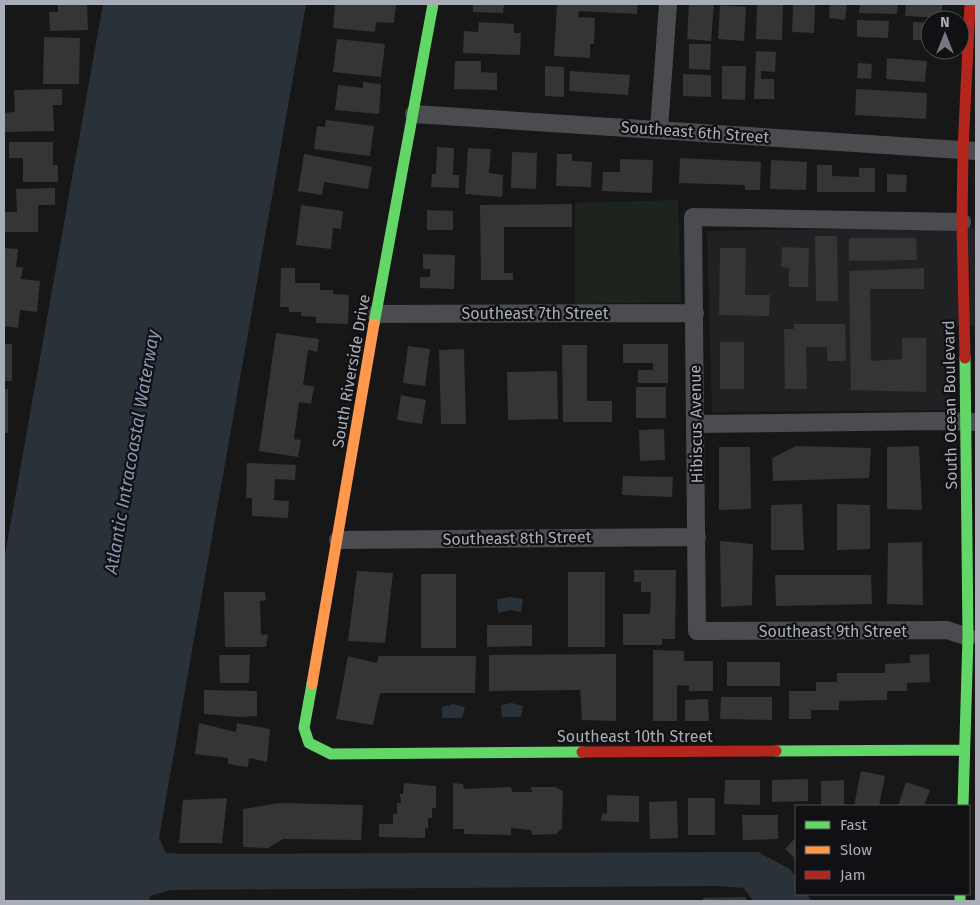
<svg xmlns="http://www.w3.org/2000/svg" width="980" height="905" font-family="'Fira Sans',sans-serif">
  <rect width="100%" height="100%" fill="#171717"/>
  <!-- built -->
  <path fill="#212123" d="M976,224V326H946L950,410L712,412L707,231L976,227Z"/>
  <!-- green -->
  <path fill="#1d241e" d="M678,200L681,302L575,304V203Z"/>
  <!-- water -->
  <path fill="#2a3239" d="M103,4H306L159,838L166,853L187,854L758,852L790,869L796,878V894H807L811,901H754L743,888L718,886L170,890L150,896L149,901H4V560Z
    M510,597L523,599L521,612L510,610L498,613L497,599Z
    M512,703L523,706L521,717H502L501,705Z
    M453,704L465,707L462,718H442V707Z"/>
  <!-- building -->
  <path fill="#353536" d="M58,4H87L88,30L50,31L49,12H58Z
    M335,4H396L394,23L376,22L375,32L333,28Z
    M473,4H504L503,13L473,12Z
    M557,4H638L637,14L579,11L578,17L595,18L594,44H590V58L554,56Z
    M689,4H714L711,41L687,39Z
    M757,4H783L782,40L756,39Z
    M793,4H815L814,33L792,32Z
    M830,4H847L845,20L829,18Z
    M860,4H898L897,14L859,13Z
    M906,4H942V18L905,16Z
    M720,5L746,7L744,41L718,39Z
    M857,20L889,21L888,38L857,37Z
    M479,22L514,24V33H521L520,55L463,53L464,31L478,32Z
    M913,22L930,23V40H913Z
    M44,37L80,38L79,84H43Z
    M337,39L385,44L381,77L333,72Z
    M689,44H711L710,70L689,69Z
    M756,51L776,52L775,72L761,71V79H774V99H754Z
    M887,58L927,61L925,82L886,79Z
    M455,61H481V72L497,73V90L454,89Z
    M858,63L872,64L871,79L857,78Z
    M545,66L564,67V97L545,96Z
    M722,66H746L745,100L722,99Z
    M570,71L630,75L628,95L569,91Z
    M683,74L711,75V97L683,96Z
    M363,82L381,84L379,114L335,110L338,85L363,88Z
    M62,89V105H53L54,131L4,132V113L15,112L14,90Z
    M856,89L927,93L926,119L855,115Z
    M326,120L374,126L370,156L314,149L317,126L325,127Z
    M9,142H53V165H58V182H23V158H9Z
    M437,147L454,148L453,175H459V188L431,187L432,174H436Z
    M468,148L491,149L489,173L503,175L502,197L465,194Z
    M512,152L537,153L536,189L511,188Z
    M304,154L372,167L368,189L324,182L322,195L298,191Z
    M557,154H572V161L592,162L591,187L556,186Z
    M680,158L761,162L760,190H745V185L679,183Z
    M620,159L653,160L652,193L602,191L603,172H620Z
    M771,160L807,162L806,190L770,189Z
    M817,165H832V176L859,177V168H875V192H817Z
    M887,174L907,175L906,192H887Z
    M55,188V205H38V232H4V212H17L16,189Z
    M572,204V227H504V273H513V280H481L480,205Z
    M301,205L343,211L341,229L333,228L331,249L296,245Z
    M427,210L453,211V230H427Z
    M815,236H837L838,301H816Z
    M849,238H916L917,260L849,261Z
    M782,247L809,248L808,287H789V268L781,267Z
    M4,248L18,249L16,267H23L21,279L40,281L37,312L20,310L18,328L4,326Z
    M720,248H746L745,295H770L769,316L719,315Z
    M423,254L455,255L454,289L420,288V277H430V269H423Z
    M281,268H295V283H320V290H333V294L349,295L348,324L316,323V317L301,316V312H289V307H280Z
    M924,268V289H870L871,361L902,359V338H926V392L851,390L849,271Z
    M794,324H845L846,361H827V347H806L807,389H785L784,329H794Z
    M276,333L319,339L317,352L308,350L303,385L314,386L311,404L299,402L294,439L301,440L298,457L259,451Z
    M720,342H744V389H720Z
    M4,344H12V381H4Z
    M623,344H668V383H638V370H653V363H623Z
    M562,345H587V401H612V422H563Z
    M408,346L430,349L425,386L403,383Z
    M464,349L466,424H441L439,350Z
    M557,371L558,419L508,420L507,372Z
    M636,387H666V418H636Z
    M4,389H8V433H4Z
    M401,395L426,400L422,424L397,420Z
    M664,429L665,460L640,461L639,430Z
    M796,446L871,448L869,478L773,481L772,458Z
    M919,446L922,510L887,509V447Z
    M719,447H750L751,509L719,510Z
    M247,463L296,465L295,480L275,479L274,500L289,501L288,518L252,516V498H246Z
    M623,476L673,477L672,497L622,495Z
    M802,504L804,550H771V505Z
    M837,504L870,505V549L837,550Z
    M720,541L753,544L752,605L721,607Z
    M922,542L923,605L887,604L888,543Z
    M634,570H676L675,639H662V645H623V614H650L651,592H641V582H634Z
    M357,571L393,573L385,643L348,641Z
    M568,572H605V647H568Z
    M421,574H456V648H421Z
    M775,575H871L872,604L776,606Z
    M224,592H265L266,600L260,601L261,635L268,634L266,647H225Z
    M487,625H532V646L487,647Z
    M653,650L684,651V661H713V691H689V686L677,685V721H653Z
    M616,654V721L582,720L580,690L489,691V655Z
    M929,654L930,682L907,683V691H887V700L839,701V710H811V719H789V691H816V682H837V673H885V664L910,663V655Z
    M219,655H250L249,683H220Z
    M348,656L377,663L379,656H476L475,693H380L373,725L336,719Z
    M727,662H780V686H727Z
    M204,690L257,691V716L240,717L204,714Z
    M721,697H772V720L720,719Z
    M708,699L709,721H685V700Z
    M199,723L236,732L237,723L270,729L267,762L249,758L248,767L228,764V758L195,754Z
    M861,771L885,776L879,806H854Z
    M808,779V801L772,802V780Z
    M725,780H760V805L724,804Z
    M844,780V806H821V781Z
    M906,782L930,790L924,806H898Z
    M404,783L436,786V808H432V818H428V829L425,828V838L379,837V824H393V814H397V803H401L400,794H403Z
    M453,783L463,784L464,789L511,787L512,792H532L531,787H555L563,791L562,828L556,834L532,835L531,830L511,828V835L464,834V829H453Z
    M607,795L639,796V822L601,821L602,813L607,814Z
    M227,798L222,843H179L183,800Z
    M688,798H715V835H688Z
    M677,801L678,838L650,839L649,802Z
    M280,803L363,805L361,840L283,839L268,848L243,847V809Z
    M742,815H778V839L743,840Z
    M796,837V859L785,849Z
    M746,897V901H703V898Z"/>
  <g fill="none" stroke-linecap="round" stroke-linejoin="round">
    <!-- street -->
    <path stroke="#4b4c50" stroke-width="18" d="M414,114L976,151
      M659,129L668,4
      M962,222L693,217L697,631L947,630L968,637
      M376,314L695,313
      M695,424L939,421L976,422
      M338,540L697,537"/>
    <!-- fast -->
    <path stroke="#63d668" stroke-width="11" d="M374,324L433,4
      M312,684L304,728L309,743L331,754L582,752
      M776,751L964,750
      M963,806L968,637L965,358
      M960,894V901"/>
    <!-- slow -->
    <path stroke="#ff974d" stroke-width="11" d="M312,684L374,324"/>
    <!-- jam -->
    <path stroke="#b3261e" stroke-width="11" d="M965,358L962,222L963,150L970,4
      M582,752L776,751"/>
  </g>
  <g text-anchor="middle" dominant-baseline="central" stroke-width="4.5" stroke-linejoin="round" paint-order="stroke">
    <!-- street labels -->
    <g font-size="16" fill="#a8adb8" stroke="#111113">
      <text transform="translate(695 132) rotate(4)">Southeast 6th Street</text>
      <text x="535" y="313">Southeast 7th Street</text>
      <text transform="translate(351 371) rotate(-80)">South Riverside Drive</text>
      <text transform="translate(950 405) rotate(-91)">South Ocean Boulevard</text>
      <text transform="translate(696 424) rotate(-91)">Hibiscus Avenue</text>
      <text transform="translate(517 538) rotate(-1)">Southeast 8th Street</text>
      <text x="833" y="631">Southeast 9th Street</text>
      <text x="635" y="736">Southeast 10th Street</text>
    </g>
    <!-- water labels -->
    <g font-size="18" font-style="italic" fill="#7f9bb3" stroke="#111113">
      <text transform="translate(132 452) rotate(-80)">Atlantic Intracoastal Waterway</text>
    </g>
  </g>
  <!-- border -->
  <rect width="980" height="905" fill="none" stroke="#a8adb8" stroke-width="10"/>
  <!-- legend -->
  <rect x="795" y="805" width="175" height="90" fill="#111113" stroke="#4d4f55"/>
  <rect x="805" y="821" width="25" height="8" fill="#63d668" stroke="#4d4f55"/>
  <text x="840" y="830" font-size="15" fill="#a8adb8">Fast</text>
  <rect x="805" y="846" width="25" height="8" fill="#ff974d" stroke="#4d4f55"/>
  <text x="840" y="855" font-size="15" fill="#a8adb8">Slow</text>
  <rect x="805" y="871" width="25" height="8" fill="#b3261e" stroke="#4d4f55"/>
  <text x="840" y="880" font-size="15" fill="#a8adb8">Jam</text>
  <!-- north arrow -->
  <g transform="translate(945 35)"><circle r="24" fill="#111113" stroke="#4d4f55"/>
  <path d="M0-4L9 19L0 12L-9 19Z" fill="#757880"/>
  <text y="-8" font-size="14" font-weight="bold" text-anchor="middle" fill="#a8adb8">N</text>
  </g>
</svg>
